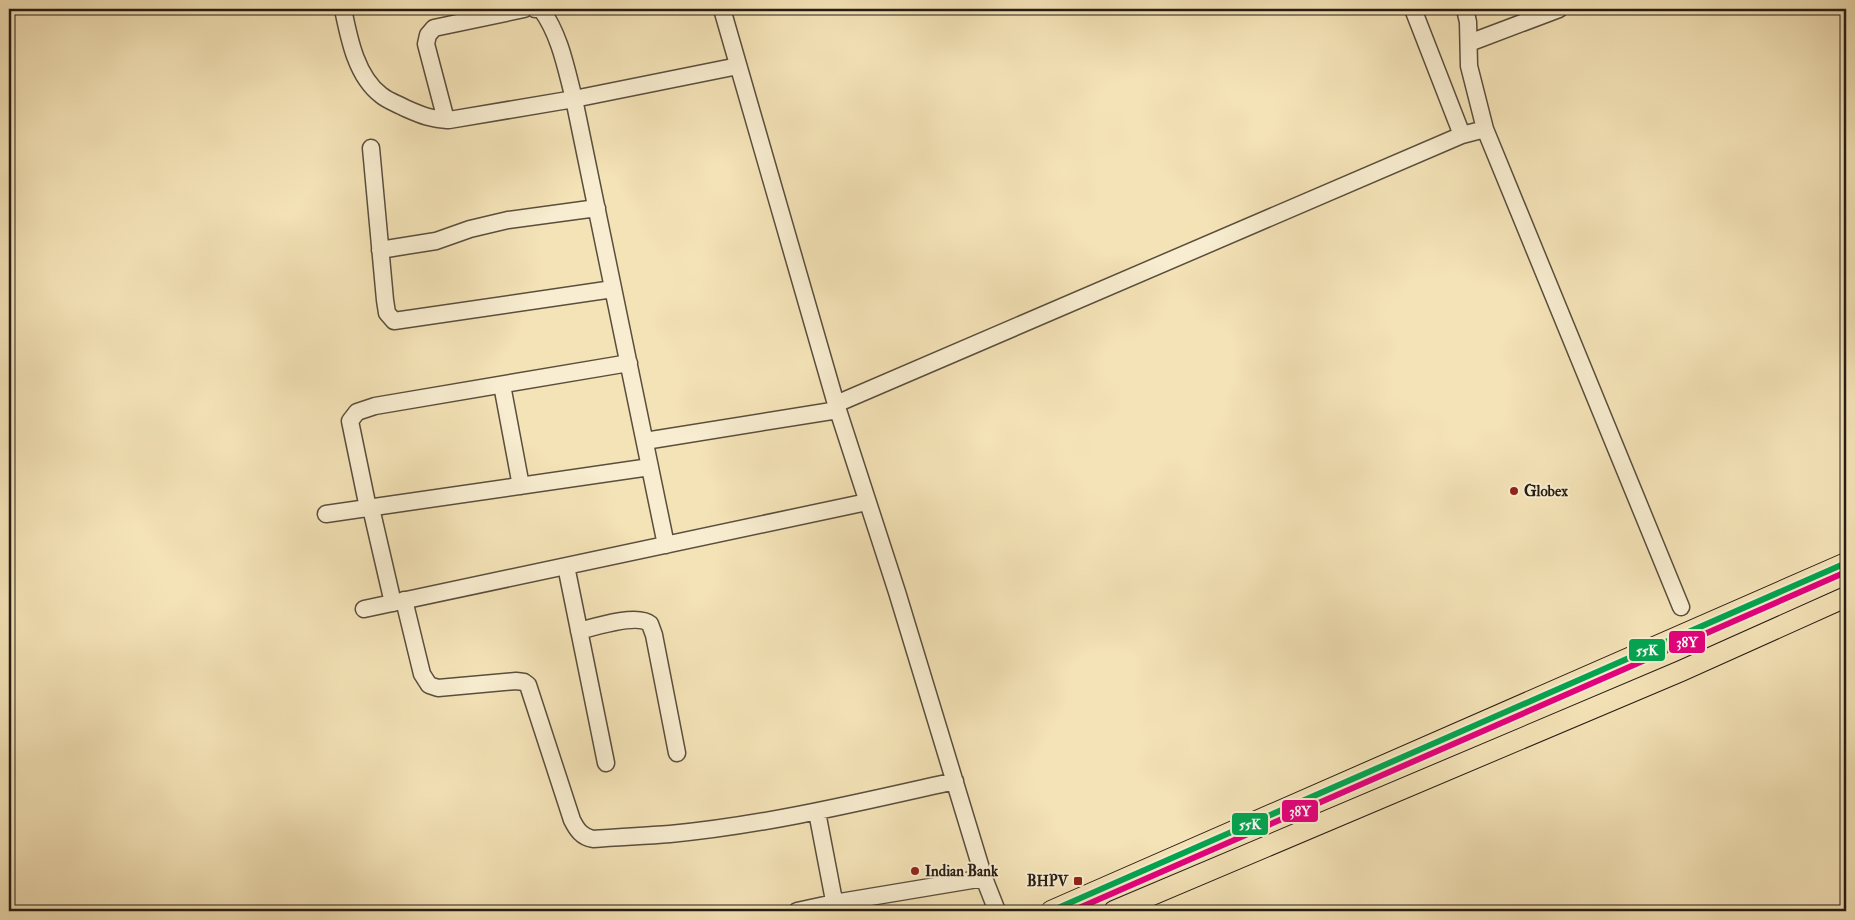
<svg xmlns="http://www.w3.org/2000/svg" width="1855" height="920" font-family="'IM FELL Double Pica',serif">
  <rect width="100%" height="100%" fill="#f4e3b7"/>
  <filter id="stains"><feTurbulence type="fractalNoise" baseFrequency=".004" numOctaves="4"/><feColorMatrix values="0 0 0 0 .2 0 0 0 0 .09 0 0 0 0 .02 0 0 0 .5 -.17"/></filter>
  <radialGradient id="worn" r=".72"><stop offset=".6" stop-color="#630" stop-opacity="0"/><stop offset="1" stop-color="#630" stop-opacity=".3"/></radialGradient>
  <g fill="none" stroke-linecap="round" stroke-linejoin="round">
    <defs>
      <path id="minor" d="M343,9C349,38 356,76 381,95C388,101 398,104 405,108C423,116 431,119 449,120L574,99L738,66
        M535,9H541C560,35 566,68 574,99L666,545
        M722,9L836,404L897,592L984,878L997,911
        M1413,9L1462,135
        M1465,9L1468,22L1469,66L1485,129
        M1469,43L1559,9
        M446,120L426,44L428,35L434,28L524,9
        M371,148L385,300L387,313L394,321L613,289
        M380,250L436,241L470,229L508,220L597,208
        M502,385L521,486
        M836,404L1462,135L1485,129L1681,607
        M645,441L838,410
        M368,508L350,421L357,412L375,406L629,363
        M371,508L393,603
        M326,514L650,467
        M566,566L606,763
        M404,600L422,674L429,685L438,688L516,681L524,682L528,685L572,820C577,830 582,837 593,839C619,837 644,836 670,834C766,825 861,802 955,781
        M364,609L867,502
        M579,631C594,627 638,613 650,624L654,635L677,753
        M817,812L836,911
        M797,911L834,903L984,878"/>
      <path id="major" d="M1051,911L1846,563
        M1114,911L1681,671L1846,597"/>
    </defs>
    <!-- minor casing -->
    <use href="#minor" stroke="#5a4e3d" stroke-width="19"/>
    <!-- major casing -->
    <use href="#major" stroke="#261c14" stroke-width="22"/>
    <!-- minor -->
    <use href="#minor" stroke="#f8edd0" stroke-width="16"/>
    <!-- major -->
    <use href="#major" stroke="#f4e3b7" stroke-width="20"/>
    <defs>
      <path id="bus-1" d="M1051,911L1846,563"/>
      <path id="bus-2" d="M1072,911L1846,572"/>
    </defs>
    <!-- bus-1 casing -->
    <use href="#bus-1" stroke="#f8edd0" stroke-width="10"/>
    <!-- bus-2 casing -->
    <use href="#bus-2" stroke="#f8edd0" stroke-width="10"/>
    <!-- bus-1 -->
    <use href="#bus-1" stroke="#00a651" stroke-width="6"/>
    <!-- bus-2 -->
    <use href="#bus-2" stroke="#e5007d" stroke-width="6"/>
  </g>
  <!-- markers -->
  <g fill="#8f2418" stroke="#f8edd0" stroke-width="2">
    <circle cx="1514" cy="491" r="5"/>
    <circle cx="915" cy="871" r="5"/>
    <rect x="1073" y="876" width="10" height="10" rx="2.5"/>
  </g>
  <g text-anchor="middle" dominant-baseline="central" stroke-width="4" stroke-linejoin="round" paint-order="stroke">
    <!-- poi labels -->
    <g font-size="15" font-weight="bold" fill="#261c14" stroke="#f8edd0" text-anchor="start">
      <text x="1524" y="491">Globex</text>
      <text x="925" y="871">Indian Bank</text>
      <text x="1068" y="881" text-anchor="end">BHPV</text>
    </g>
  </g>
  <g stroke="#f8edd0" stroke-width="2">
    <rect x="1668" y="630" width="38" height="24" rx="5" fill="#e5007d"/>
    <rect x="1628" y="638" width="38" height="24" rx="5" fill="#00a651"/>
    <rect x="1281" y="799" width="38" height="24" rx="5" fill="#e5007d"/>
    <rect x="1231" y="812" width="38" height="24" rx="5" fill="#00a651"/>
  </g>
  <g font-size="14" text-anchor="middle" font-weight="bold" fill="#fff">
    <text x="1687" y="647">38Y</text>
    <text x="1647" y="655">55K</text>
    <text x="1300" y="816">38Y</text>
    <text x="1250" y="829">55K</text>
  </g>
  <!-- margin -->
  <rect width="1855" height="920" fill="none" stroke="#f4e3b7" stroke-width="30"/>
  <rect x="10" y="10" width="1835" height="900" fill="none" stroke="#261c14" stroke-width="2.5"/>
  <rect x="15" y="15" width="1825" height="890" fill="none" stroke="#261c14"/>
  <rect width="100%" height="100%" filter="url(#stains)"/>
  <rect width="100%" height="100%" fill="url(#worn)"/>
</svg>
